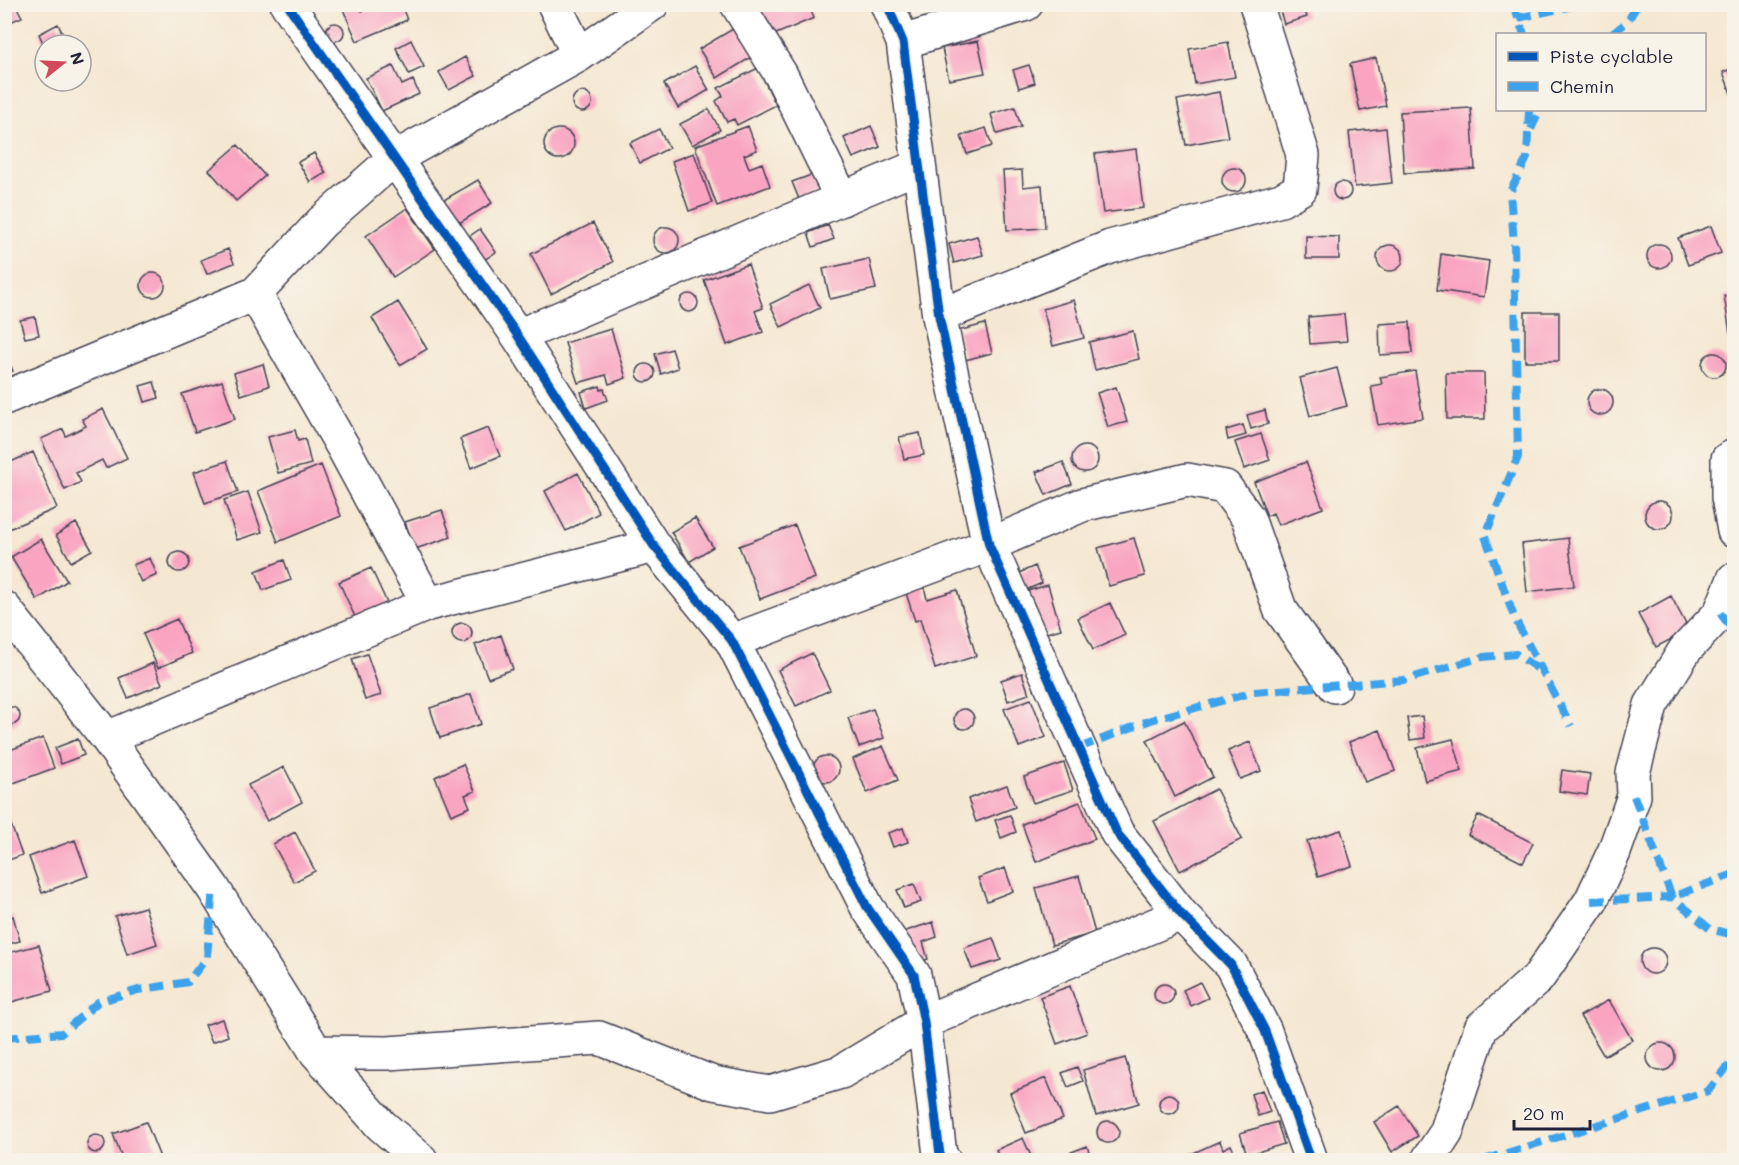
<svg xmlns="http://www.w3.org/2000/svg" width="1739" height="1165" font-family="Mali,sans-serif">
  <rect width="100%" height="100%" fill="#f7f3e8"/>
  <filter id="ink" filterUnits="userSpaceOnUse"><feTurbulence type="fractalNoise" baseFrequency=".0167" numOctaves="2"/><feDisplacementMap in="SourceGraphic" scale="12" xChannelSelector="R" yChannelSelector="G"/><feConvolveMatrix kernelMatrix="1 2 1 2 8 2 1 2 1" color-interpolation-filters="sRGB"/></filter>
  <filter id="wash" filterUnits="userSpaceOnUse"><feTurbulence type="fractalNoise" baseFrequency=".008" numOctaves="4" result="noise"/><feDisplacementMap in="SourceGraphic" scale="24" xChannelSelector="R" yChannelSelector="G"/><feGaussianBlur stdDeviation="1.35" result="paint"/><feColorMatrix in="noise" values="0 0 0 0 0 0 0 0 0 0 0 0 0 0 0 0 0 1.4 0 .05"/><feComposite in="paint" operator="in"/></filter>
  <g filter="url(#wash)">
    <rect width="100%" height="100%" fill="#f5e8d3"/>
    <g id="blocks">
      <!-- building -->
      <path fill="#f9a5c2" d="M15,4L22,17L8,23L4,9Z
        M348,4H359L362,11L377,4H387L388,8L401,4L407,20L357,41L342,7Z
        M756,4H808L814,18L769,37Z
        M1278,4H1303L1307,17L1284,24Z
        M326 32a9 9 0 1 1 18 0a9 9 0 1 1-18 0Z
        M58,24L68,45H44L39,34Z
        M738,26L755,55L717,78L699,49Z
        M411,40L424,67L409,74L396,48Z
        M978,41L985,73L949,80L942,48Z
        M1228,42L1235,77L1195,84L1189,49Z
        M465,57L476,76L449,90L439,72Z
        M1376,58L1386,106L1360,111L1350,64Z
        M1029,65L1035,83L1019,88L1013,70Z
        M393,66L402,85L413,80L419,94L382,111L366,78Z
        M695,66L709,90L678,108L664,84Z
        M758,68L776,105L737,125L734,119L727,122L716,101L723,96L718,88Z
        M1734,68V102L1723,72Z
        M572 102a10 10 0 1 1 20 0a10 10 0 1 1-20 0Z
        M1219,92L1228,137L1186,145L1177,100Z
        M1015,107L1021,127L997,134L991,114Z
        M1471,108L1475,169L1404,173L1400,112Z
        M709,109L720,130L692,145L680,124Z
        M748,126L757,150L744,155L749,168L762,163L770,186L717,206L695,146Z
        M871,126L880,147L853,158L844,138Z
        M986,128L992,146L967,154L961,136Z
        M1386,128L1392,183L1355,187L1349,132Z
        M659,129L669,148L640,163L630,143Z
        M544 144a15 15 0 1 1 30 0a15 15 0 1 1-30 0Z
        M238,145L265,176L236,201L209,170Z
        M1136,149L1143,208L1103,213L1095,154Z
        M314,153L326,173L310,182L298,162Z
        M694,153L712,203L689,211L672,161Z
        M1222 180a12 12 0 1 1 24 0a12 12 0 1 1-24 0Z
        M1022,170L1023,187L1042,185L1045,228L1007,230L1003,171Z
        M814,174L820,191L799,199L792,182Z
        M478,180L492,203L456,225L442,201Z
        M1333 191a9 9 0 1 1 18 0a9 9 0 1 1-18 0Z
        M407,208L435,249L393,277L366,236Z
        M593,223L613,262L551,294L531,254Z
        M828,225L834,239L813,247L808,233Z
        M1711,226L1721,253L1688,265L1678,238Z
        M653 240a13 13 0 1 1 26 0a13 13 0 1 1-26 0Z
        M480,229L496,252L484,260L467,238Z
        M977,236L983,255L954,263L949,244Z
        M1306,236L1339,237V259H1306Z
        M1647 256a12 12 0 1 1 24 0a12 12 0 1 1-24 0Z
        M1377 258a13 13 0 1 1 26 0a13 13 0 1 1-26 0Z
        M228,249L234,263L207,274L201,260Z
        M1441,254L1489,261L1484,297L1437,290Z
        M869,259L876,289L830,299L823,269Z
        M748,264L763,308L755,311L763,332L727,345L704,280Z
        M141 285a12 12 0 1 1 24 0a12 12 0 1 1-24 0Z
        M809,285L820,308L781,327L770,304Z
        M680 303a9 9 0 1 1 18 0a9 9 0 1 1-18 0Z
        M1734,295V332L1730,333L1724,296Z
        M1074,300L1084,338L1053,346L1043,309Z
        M398,302L427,349L400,365L372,318Z
        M1525,312H1559V361H1525Z
        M1344,314L1347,341L1310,344L1308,317Z
        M35,317L39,335L25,338L20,320Z
        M1410,322L1412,353L1380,355L1379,324Z
        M985,324L992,353L965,360L958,331Z
        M611,329L626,378L609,384L606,375L578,383L565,343Z
        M1133,331L1139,359L1095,370L1089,342Z
        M672,349L678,368L661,374L655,354Z
        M4,350L13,371L4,374Z
        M1702 365a12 12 0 1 1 24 0a12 12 0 1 1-24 0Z
        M637 373a9 9 0 1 1 18 0a9 9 0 1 1-18 0Z
        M263,364L269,386L241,395L234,373Z
        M1337,368L1347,406L1310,416L1300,378Z
        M1415,371L1423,418L1378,425L1371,386L1382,384L1380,377Z
        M1446,373H1484L1485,419H1447Z
        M222,381L235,419L195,432L182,394Z
        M154,382L159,398L145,402L140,386Z
        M600,386L601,390L604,389L608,400L586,408L581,392Z
        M1116,387L1127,422L1108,427L1097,393Z
        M1587 402a13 13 0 1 1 26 0a13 13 0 1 1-26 0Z
        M103,409L127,458L106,468L102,460L76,473L81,482L65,490L41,439L63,429L66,436L86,426L82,419Z
        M1265,410L1268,424L1251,429L1247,415Z
        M1243,425L1246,435L1228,440L1226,430Z
        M488,428L500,456L471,468L460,439Z
        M295,430L298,441L305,439L311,464L278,473L268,437Z
        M920,433L924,455L904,459L899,437Z
        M1261,434L1270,460L1244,469L1235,442Z
        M1072 459a13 13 0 1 1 26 0a13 13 0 1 1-26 0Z
        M33,452L57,508L4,531V465Z
        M227,461L238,492L205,503L194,472Z
        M1063,462L1072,484L1046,495L1036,472Z
        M1306,462L1323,508L1278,525L1273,513L1267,516L1254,482Z
        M321,465L341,516L278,542L258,491Z
        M578,473L599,513L566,531L545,491Z
        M248,492L262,532L237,540L224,500Z
        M1645 515a14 14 0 1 1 28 0a14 14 0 1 1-28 0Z
        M442,510L451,537L415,549L405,522Z
        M695,518L713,547L689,562L671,532Z
        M76,523L92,550L71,562L56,535Z
        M795,525L815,578L760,599L739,546Z
        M1134,538L1145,576L1109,586L1098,548Z
        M1568,538L1574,586L1527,592L1522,544Z
        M41,539L67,581L37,600L11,557Z
        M169 562a10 10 0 1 1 20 0a10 10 0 1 1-20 0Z
        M150,558L157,575L141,582L133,565Z
        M284,560L291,580L263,590L256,571Z
        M1035,566L1042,583L1026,590L1019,573Z
        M371,568L388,605L356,619L339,582Z
        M1048,585L1061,629L1036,636L1024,592Z
        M924,587L927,599L957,590L976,656L935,669L920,619L915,621L906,593Z
        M1671,596L1689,630L1656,647L1638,614Z
        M1110,603L1125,635L1093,650L1078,618Z
        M177,619L192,653L158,668L143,634Z
        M452 633a10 10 0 1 1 20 0a10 10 0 1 1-20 0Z
        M501,635L513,669L488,678L475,645Z
        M812,653L830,690L796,706L778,670Z
        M367,654L381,695L365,700L352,659Z
        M153,663L162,684L128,698L119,678Z
        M1022,673L1029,694L1008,701L1001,680Z
        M471,694L481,724L440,738L430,708Z
        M1031,699L1046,737L1019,747L1004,709Z
        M2 716a9 9 0 1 1 18 0a9 9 0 1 1-18 0Z
        M873,709L884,738L859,747L848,718Z
        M954 719a10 10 0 1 1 20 0a10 10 0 1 1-20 0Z
        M1422,716L1425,738L1410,740L1407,718Z
        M1184,721L1213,777L1175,797L1147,740Z
        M1380,730L1395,771L1365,782L1349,742Z
        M43,738L54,768L11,784L4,765V752Z
        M78,739L84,755L61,764L55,748Z
        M1453,739L1462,771L1425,781L1417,748Z
        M1250,742L1261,771L1240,779L1228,751Z
        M883,746L898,780L867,793L853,759Z
        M813 769a13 13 0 1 1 26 0a13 13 0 1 1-26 0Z
        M1064,763L1073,790L1033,803L1024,777Z
        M463,764L475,791L465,795L470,807L451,815L435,777Z
        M284,767L302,802L267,821L248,785Z
        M1562,770L1590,774L1587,795L1559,791Z
        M1007,785L1015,807L976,822L968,799Z
        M1216,789L1242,839L1180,871L1154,821Z
        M1080,802L1095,839L1036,862L1022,824Z
        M7,814L22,855L4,862V815Z
        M1010,815L1016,832L1001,838L995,820Z
        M1478,815L1533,843L1523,863L1468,835Z
        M903,828L908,842L893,847L888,833Z
        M1341,830L1352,866L1318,877L1307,841Z
        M295,832L315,871L294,882L273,844Z
        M75,840L88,876L42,893L29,857Z
        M1005,868L1013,891L987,901L978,878Z
        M1079,876L1095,933L1052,945L1036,888Z
        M914,884L921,902L904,908L897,890Z
        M145,907L157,944L127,954L115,916Z
        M13,916L20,941L4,945V919Z
        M933,922L937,937L923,942L928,959L914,964L903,932Z
        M993,938L1001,960L972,969L964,948Z
        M39,945L52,991L4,1004V954Z
        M1640 961a13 13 0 1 1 26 0a13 13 0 1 1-26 0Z
        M1200,982L1208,998L1191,1006L1183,990Z
        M1154 994a10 10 0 1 1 20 0a10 10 0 1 1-20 0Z
        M1070,986L1087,1033L1057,1044L1040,997Z
        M1609,1000L1632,1040L1604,1056L1580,1016Z
        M222,1019L228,1036L212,1042L205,1025Z
        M1647 1057a14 14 0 1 1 28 0a14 14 0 1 1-28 0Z
        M1125,1058L1139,1103L1096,1116L1083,1070Z
        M1077,1067L1083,1081L1068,1087L1062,1073Z
        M1046,1078L1063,1119L1026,1133L1010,1093Z
        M1262,1090L1270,1112L1258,1116L1251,1094Z
        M1159 1104a10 10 0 1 1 20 0a10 10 0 1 1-20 0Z
        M1399,1106L1418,1136L1392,1152L1374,1122Z
        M1097 1132a11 11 0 1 1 22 0a11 11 0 1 1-22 0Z
        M146,1122L161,1160H123L113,1134Z
        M1277,1122L1284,1144L1247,1155L1240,1133Z
        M87 1144a9 9 0 1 1 18 0a9 9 0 1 1-18 0Z
        M1023,1138L1031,1156L1020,1160H1000L996,1150Z
        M1220,1141L1223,1149L1231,1145L1238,1160H1183L1182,1158Z
        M1087,1146L1092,1160H1066L1064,1155Z"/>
    </g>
  </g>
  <g filter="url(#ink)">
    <use href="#blocks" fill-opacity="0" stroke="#424052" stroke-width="1.5"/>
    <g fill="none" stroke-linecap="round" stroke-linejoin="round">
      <defs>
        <path id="minor" d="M287,4L518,336L654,546L732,641L867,907L914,975L924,1022L940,1155L944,1160
          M554,4L579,55
          M737,4L781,75L842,199
          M887,4L903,42L939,316L989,545L1117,833L1181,914L1231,965L1265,1031L1311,1160
          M903,42L1026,4
          M255,294L343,447L428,604
          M939,316L1110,247L1281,200L1300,189L1303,155L1256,4
          M518,336L919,166
          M4,398L255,294L322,222L395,158L579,55L652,4
          M1734,456L1728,459V497L1734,531
          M4,608L107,738L213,888L316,1052L381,1125L421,1160
          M732,641L989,545L1082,505L1187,480L1225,487L1248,518L1280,609L1335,686
          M107,738L428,604L654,546
          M316,1052L388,1053L599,1038L713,1083L770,1093L841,1072L924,1022L1181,914
          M1428,1160L1446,1133L1481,1028L1538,978L1591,901L1614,852L1634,796L1633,773L1651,705L1685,650L1720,613L1734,579"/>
      </defs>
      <!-- minor casing -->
      <use href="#minor" stroke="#424052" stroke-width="36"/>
      <!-- minor -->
      <use href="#minor" stroke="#fff" stroke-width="33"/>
      <!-- quiet -->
      <path stroke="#3ea2ec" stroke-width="8" stroke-dasharray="15 8" stroke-linecap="butt" d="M1513,4L1524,34
        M1518,18L1581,4
        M1612,34L1627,22L1638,4
        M1529,110L1527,158L1510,192L1514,243L1518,457L1485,536L1514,617L1571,726
        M1531,129L1540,110
        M1720,613L1734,632
        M1079,748L1151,720L1254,692L1404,680L1483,657L1516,654L1541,671
        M1634,796L1672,897L1734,874
        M1591,901L1672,897L1710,929L1734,935
        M4,1038L62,1033L98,1002L138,990L188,982L207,957L213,888
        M1484,1160L1708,1091L1734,1059"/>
      <defs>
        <path id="cycleway" d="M287,4L518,336L654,546L732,641L867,907L914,975L924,1022L940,1155L944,1160
          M887,4L903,42L939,316L989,545L1117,833L1181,914L1231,965L1265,1031L1311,1160"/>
      </defs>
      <!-- cycleway casing -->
      <use href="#cycleway" stroke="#f7f3e8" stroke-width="13"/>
      <!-- cycleway -->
      <use href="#cycleway" stroke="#0057b8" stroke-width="9"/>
    </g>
  </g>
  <!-- margin -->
  <rect width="1739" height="1165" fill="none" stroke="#f7f3e8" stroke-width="24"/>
  <!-- legend -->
  <rect x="1496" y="33" width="210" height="78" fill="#f7f3e8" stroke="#a29fa3" stroke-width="1.5"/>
  <rect x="1508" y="52" width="30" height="9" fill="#0057b8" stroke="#a29fa3" stroke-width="1.5"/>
  <text x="1550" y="63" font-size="18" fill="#22223b">Piste cyclable</text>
  <rect x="1508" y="82" width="30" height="9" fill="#3ea2ec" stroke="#a29fa3" stroke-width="1.5"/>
  <text x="1550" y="93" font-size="18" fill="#22223b">Chemin</text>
  <!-- north arrow -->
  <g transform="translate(63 63) rotate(72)"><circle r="28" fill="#f7f3e8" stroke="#a29fa3" stroke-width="1.5"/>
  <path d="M0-4.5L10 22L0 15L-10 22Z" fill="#d1495b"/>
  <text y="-9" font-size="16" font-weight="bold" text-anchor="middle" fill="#22223b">N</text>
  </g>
  <!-- scale -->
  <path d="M1514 1120v9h76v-9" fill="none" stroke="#22223b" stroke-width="3"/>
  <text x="1523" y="1120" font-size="18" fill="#22223b" stroke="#f7f3e8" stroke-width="4.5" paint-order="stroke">20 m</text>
</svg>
